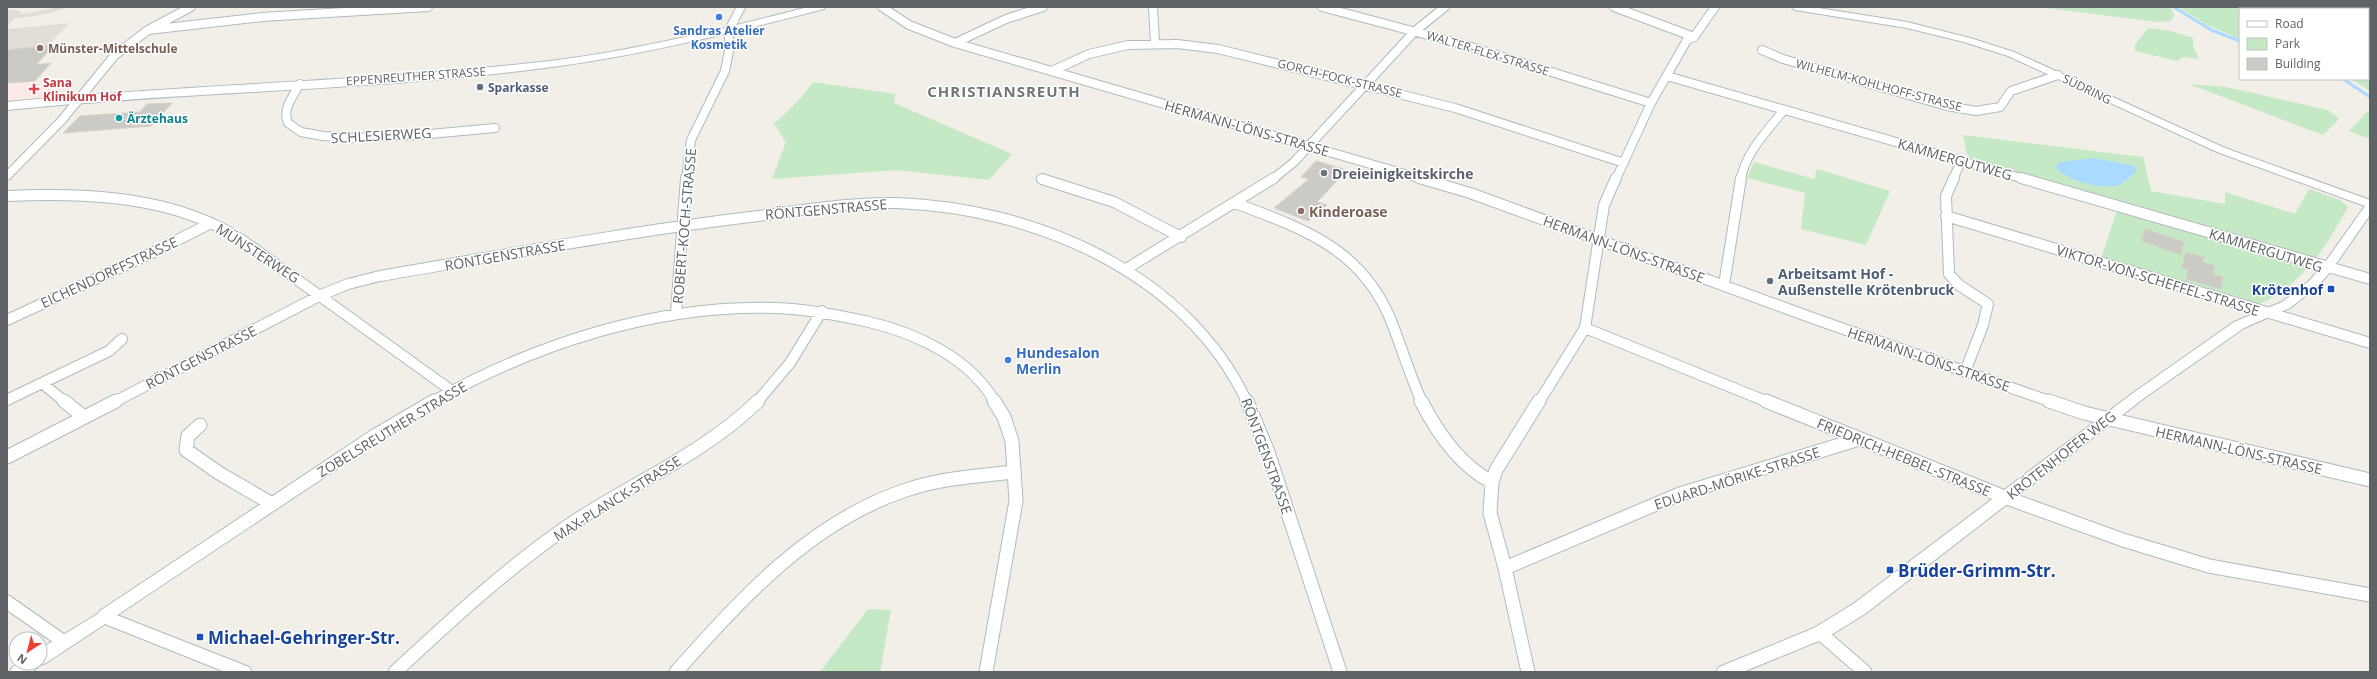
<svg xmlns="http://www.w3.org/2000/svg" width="2377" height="679" font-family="'Open Sans',sans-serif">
  <rect width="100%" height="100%" fill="#f1efe8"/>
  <!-- education -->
  <path fill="#e1ded6" d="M60,7H69L47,14L14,19L7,26V13L10,9L23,12L19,13L23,14Z
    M69,23L48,46L7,50V29Z"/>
  <!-- medical -->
  <path fill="#fce8e6" d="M71,77L57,94L7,100V84Z"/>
  <!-- green -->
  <path fill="#c5e8c5" d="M2039,7H2170L2174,15L2171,21L2157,22Z
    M2179,7H2359L2366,9H2240V39L2207,25Z
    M2368,10H2370V91L2351,79H2368Z
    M2149,28L2171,31L2193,38V46L2199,59L2183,57L2177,61L2135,51V44Z
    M813,82L895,94L894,103L1012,154L989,180L897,170L772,179L786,142L774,124L800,99Z
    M2189,84L2226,87L2328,110L2339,119L2323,135Z
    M2367,112H2370V139L2349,131Z
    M1963,135L2143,157L2151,191L2225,204V192L2295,214L2309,189L2340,200L2348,207C2326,247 2301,287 2257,305L2101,259L2120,201L1968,159Z
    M1754,162L1814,179L1817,169L1890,191L1866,245L1801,229L1805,193L1747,178Z
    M868,609L891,610L880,672H820Z"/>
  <!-- water -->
  <path fill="#aadaff" d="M2094,158L2135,166L2136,171C2131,176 2126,181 2119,185C2105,191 2062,180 2055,166L2060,162Z"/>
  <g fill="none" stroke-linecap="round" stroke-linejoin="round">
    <!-- stream -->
    <path stroke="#aadaff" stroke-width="3" d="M2174,7L2211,30L2240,41
      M2343,79L2370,97"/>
  </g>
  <!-- building -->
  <path fill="#cccac5" stroke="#d6d1c6" d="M54,45L36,65L51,63L35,81L7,83V50Z
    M172,103L151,126L63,133L80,116L140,112L147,104Z
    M1316,161L1347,170L1317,202L1327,205L1308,221L1274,208L1309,179L1301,177Z
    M2145,229L2184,242L2181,255L2142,241Z
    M2186,252L2204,257L2203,262L2215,266L2213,274L2223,277L2221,289L2186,279L2188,270L2182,268Z"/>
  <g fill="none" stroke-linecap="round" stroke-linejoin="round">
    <defs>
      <path id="minor-far2" d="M882,7L909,25L955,43L1422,179
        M1153,7L1155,43
        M1322,7L1465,45L1651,103
        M1614,7L1694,37
        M148,30L262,17L428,7
        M1694,37L1715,7
        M955,43L1006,19L1043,7
        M1762,50L1783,59L1947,106L1976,111L2000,107L2011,91L2058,75
        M1052,71L1089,54L1128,45L1177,44L1218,49L1455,108L1624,163
        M1667,76L2024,179
        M300,84C293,96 282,109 288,123L301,132L323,136L353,138L419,135L495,128
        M7,176L62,120L114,56L148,30L191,7
        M686,179L691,140L725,71L729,51V30L741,7
        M1273,179L1294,162L1415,31L1445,7
        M1616,179L1651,103L1687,40L1694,37
        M1741,179C1745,153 1768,130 1784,110
        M1953,179L1961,162"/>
      <path id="minor-far1" d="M1419,178L1470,193L1818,320L2052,402
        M1954,178L1946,196L1949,274L1959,285L1988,304L1983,325L1965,372
        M2021,178L2370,279
        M1042,179L1114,202L1181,237
        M7,196C76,193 152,195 215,225C225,229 233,235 242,240L452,391
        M1235,203C1301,228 1359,247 1389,316C1401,344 1409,374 1422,402
        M1946,216L2370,343
        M1126,269L1274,178
        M1724,285L1741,178
        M676,313L686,178
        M7,320L156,251L211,223
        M1585,328L1768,402
        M42,383L109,351L122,339
        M7,400L42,383L65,402
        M114,402L321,295L348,284L380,276C503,255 626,232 750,217C799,211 848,202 897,203C1034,208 1186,272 1247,402
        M432,402C535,344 657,304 776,308C807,309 838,315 869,322C916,333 970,358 995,402
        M757,402L790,363L822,311
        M1539,402L1585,328L1604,205L1616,178"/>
      <path id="minor" d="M64,401L84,417
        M1247,401L1268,452L1340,672
        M1421,401C1437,432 1460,466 1492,482
        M1766,401L2007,498L2123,540L2209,566L2370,595
        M2049,401L2084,413L2370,480
        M200,425L188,436L186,450L219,473L272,504
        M7,457L116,401
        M1505,568L1680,494L1859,439
        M7,602L64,642
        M104,616L376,435L434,401
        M1820,633L1865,672
        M395,672C452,619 509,566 574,522C635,482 705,453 758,401
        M676,672C742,598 810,522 906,490C941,478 978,476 1014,472
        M986,672L1016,501L1012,441L1004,417L994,401
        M1528,672L1505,568L1490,513L1492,482L1496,470L1539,401"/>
      <path id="tertiary" d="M1791,7H1812L1907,22L1970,38L2014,52L2225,148L2370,200V215L2331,271L2317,287L2290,308L2244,328L2143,399L1865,614L1826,638L1743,672H1716L1719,667L1814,628L1853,604L2133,393L2234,322L2282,302L2309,281L2323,265L2365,206L2217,152L2008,56L1964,42L1907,28L1795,10Z
        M104,610L249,667L252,672H225L105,624L46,663L40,665L32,672H9C16,660 28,663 40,663V649Z"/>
      <path id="secondary" d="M808,7H825L824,9C734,32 644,55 552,67C372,91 188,91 7,110V102C187,84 369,82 550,61C637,50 723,29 808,7Z"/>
    </defs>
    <!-- minor-far2 casing -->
    <use href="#minor-far2" stroke="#b5b8bc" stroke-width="10"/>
    <!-- minor-far1 casing -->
    <use href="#minor-far1" stroke="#b5b8bc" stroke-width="12"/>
    <!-- minor casing -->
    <use href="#minor" stroke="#b5b8bc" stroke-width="15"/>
    <!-- tertiary casing -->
    <use href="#tertiary" stroke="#b5b8bc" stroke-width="2"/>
    <!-- secondary casing -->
    <use href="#secondary" stroke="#b6babf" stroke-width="2"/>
    <!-- minor-far2 -->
    <use href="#minor-far2" stroke="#fff" stroke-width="8"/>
    <!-- minor-far1 -->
    <use href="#minor-far1" stroke="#fff" stroke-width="10"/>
    <!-- minor -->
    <use href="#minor" stroke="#fff" stroke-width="13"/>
    <!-- tertiary -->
    <use href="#tertiary" fill="#fff" fill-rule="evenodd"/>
    <!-- secondary -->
    <use href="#secondary" fill="#fff" fill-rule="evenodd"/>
  </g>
  <!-- markers -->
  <g fill="#3f7fe0" stroke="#fff" stroke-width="1.5">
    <circle cx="719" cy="17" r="4"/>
    <circle cx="1008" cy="360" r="4"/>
  </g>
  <g fill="#8d6e63" stroke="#fff" stroke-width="1.5">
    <circle cx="40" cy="48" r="4"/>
    <circle cx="1301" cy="211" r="4"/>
  </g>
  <g fill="#5c6f8a" stroke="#fff" stroke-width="1.5">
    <circle cx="480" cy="87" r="4"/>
    <circle cx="1770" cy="281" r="4"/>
  </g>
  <path fill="#e0444e" stroke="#fff" stroke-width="1.5" d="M32 83h4v4h4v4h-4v4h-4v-4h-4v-4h4z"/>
  <circle fill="#0f9aa8" stroke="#fff" stroke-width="1.5" cx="119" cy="118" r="4"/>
  <circle fill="#6b7280" stroke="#fff" stroke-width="1.5" cx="1324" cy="173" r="4"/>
  <g fill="#1a4fb4" stroke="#fff" stroke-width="1.5">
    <rect x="2327" y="285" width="8" height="8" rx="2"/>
    <rect x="1886" y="566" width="8" height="8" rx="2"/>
    <rect x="196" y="633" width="8" height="8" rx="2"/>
  </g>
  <g text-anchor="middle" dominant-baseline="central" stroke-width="3" stroke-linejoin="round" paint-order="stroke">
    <!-- far-shop labels -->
    <g font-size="12" font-weight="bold" fill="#366cbe" stroke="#fff">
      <text x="719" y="30">Sandras Atelier<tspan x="719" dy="14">Kosmetik</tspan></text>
    </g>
    <!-- far-education labels -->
    <g font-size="12" font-weight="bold" fill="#785e54" stroke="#fff" text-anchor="start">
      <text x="48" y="48">Münster-Mittelschule</text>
    </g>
    <!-- far-street labels -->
    <g font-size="12" fill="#5f6368" stroke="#fff">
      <text transform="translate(1488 53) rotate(17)">WALTER-FLEX-STRASSE</text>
      <text transform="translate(416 76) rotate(-4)">EPPENREUTHER STRASSE</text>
      <text transform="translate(1340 78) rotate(14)">GORCH-FOCK-STRASSE</text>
      <text transform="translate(1879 85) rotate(15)">WILHELM-KOHLHOFF-STRASSE</text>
      <text transform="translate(2087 89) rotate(26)">SÜDRING</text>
    </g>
    <!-- far-health labels -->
    <g font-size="12" font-weight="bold" fill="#be3a42" stroke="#fff" text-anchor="start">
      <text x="43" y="82">Sana<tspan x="43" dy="14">Klinikum Hof</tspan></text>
    </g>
    <!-- far-service labels -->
    <g font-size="12" font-weight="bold" fill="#4e5e75" stroke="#fff" text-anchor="start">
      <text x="488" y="87">Sparkasse</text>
    </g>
    <!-- far-culture labels -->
    <g font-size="12" font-weight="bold" fill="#0d838f" stroke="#fff" text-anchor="start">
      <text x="127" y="118">Ärztehaus</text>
    </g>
    <!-- street labels -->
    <g font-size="14" fill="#5f6368" stroke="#fff">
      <text transform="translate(1247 128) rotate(16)">HERMANN-LÖNS-STRASSE</text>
      <text transform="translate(381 135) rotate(-3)">SCHLESIERWEG</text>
      <text transform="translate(1955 159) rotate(16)">KAMMERGUTWEG</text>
      <text transform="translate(826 209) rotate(-5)">RÖNTGENSTRASSE</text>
      <text transform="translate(684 226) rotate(-85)">ROBERT-KOCH-STRASSE</text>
      <text transform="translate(1624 249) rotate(20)">HERMANN-LÖNS-STRASSE</text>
      <text transform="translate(2266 250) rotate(17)">KAMMERGUTWEG</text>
      <text transform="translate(258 253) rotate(33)">MÜNSTERWEG</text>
      <text transform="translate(505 255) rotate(-10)">RÖNTGENSTRASSE</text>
      <text transform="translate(109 272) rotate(-25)">EICHENDORFFSTRASSE</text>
      <text transform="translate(2158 280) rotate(17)">VIKTOR-VON-SCHEFFEL-STRASSE</text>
      <text transform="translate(201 357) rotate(-27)">RÖNTGENSTRASSE</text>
      <text transform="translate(1929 359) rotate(19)">HERMANN-LÖNS-STRASSE</text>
      <text transform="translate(392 429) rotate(-31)">ZOBELSREUTHER STRASSE</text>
      <text transform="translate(2239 450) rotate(13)">HERMANN-LÖNS-STRASSE</text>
      <text transform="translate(2061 455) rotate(-38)">KRÖTENHOFER WEG</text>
      <text transform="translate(1267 456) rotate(70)">RÖNTGENSTRASSE</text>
      <text transform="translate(1904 457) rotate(22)">FRIEDRICH-HEBBEL-STRASSE</text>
      <text transform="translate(1737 478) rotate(-18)">EDUARD-MÖRIKE-STRASSE</text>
      <text transform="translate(617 498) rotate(-32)">MAX-PLANCK-STRASSE</text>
    </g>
    <!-- worship labels -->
    <g font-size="14" font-weight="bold" fill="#5b616d" stroke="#fff" text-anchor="start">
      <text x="1332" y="173">Dreieinigkeitskirche</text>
    </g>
    <!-- education labels -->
    <g font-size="14" font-weight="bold" fill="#785e54" stroke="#fff" text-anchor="start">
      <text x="1309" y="211">Kinderoase</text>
    </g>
    <!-- service labels -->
    <g font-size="14" font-weight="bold" fill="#4e5e75" stroke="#fff" text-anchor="start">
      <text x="1778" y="273">Arbeitsamt Hof -<tspan x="1778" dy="16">Außenstelle Krötenbruck</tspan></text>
    </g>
    <!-- transit labels -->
    <g font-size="14" font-weight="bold" fill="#164399" stroke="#fff" text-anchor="end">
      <text x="2323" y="289">Krötenhof</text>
    </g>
    <!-- shop labels -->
    <g font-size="14" font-weight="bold" fill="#366cbe" stroke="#fff" text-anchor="start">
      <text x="1016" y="352">Hundesalon<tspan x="1016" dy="16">Merlin</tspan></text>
    </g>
    <!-- far-district labels -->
    <g font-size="15" font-weight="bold" letter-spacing="1" fill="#70757a" stroke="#fff">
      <text x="1004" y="91">CHRISTIANSREUTH</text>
    </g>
    <!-- near-transit labels -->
    <g font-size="17" font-weight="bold" fill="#164399" stroke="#fff" text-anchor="start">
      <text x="1898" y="570">Brüder-Grimm-Str.</text>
      <text x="208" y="637">Michael-Gehringer-Str.</text>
    </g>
  </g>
  <!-- border -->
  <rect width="2377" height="679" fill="none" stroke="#5f6368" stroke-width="16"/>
  <!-- legend -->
  <rect x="2239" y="8" width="130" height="72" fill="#ffffff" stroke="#bfc1c3"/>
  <rect x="2247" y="21" width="20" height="6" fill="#ffffff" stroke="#bfc1c3"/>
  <text x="2275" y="28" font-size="12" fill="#5f6368">Road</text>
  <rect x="2247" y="38" width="20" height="12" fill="#c5e8c5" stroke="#bfc1c3"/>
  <text x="2275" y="48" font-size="12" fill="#5f6368">Park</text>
  <rect x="2247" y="58" width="20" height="12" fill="#cccac5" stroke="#bfc1c3"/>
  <text x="2275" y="68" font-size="12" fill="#5f6368">Building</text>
  <!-- north arrow -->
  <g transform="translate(28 651) rotate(216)"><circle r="19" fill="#ffffff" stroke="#bfc1c3"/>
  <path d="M0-3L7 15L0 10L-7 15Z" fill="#ea4335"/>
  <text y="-6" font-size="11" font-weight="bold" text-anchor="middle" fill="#5f6368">N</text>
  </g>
</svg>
